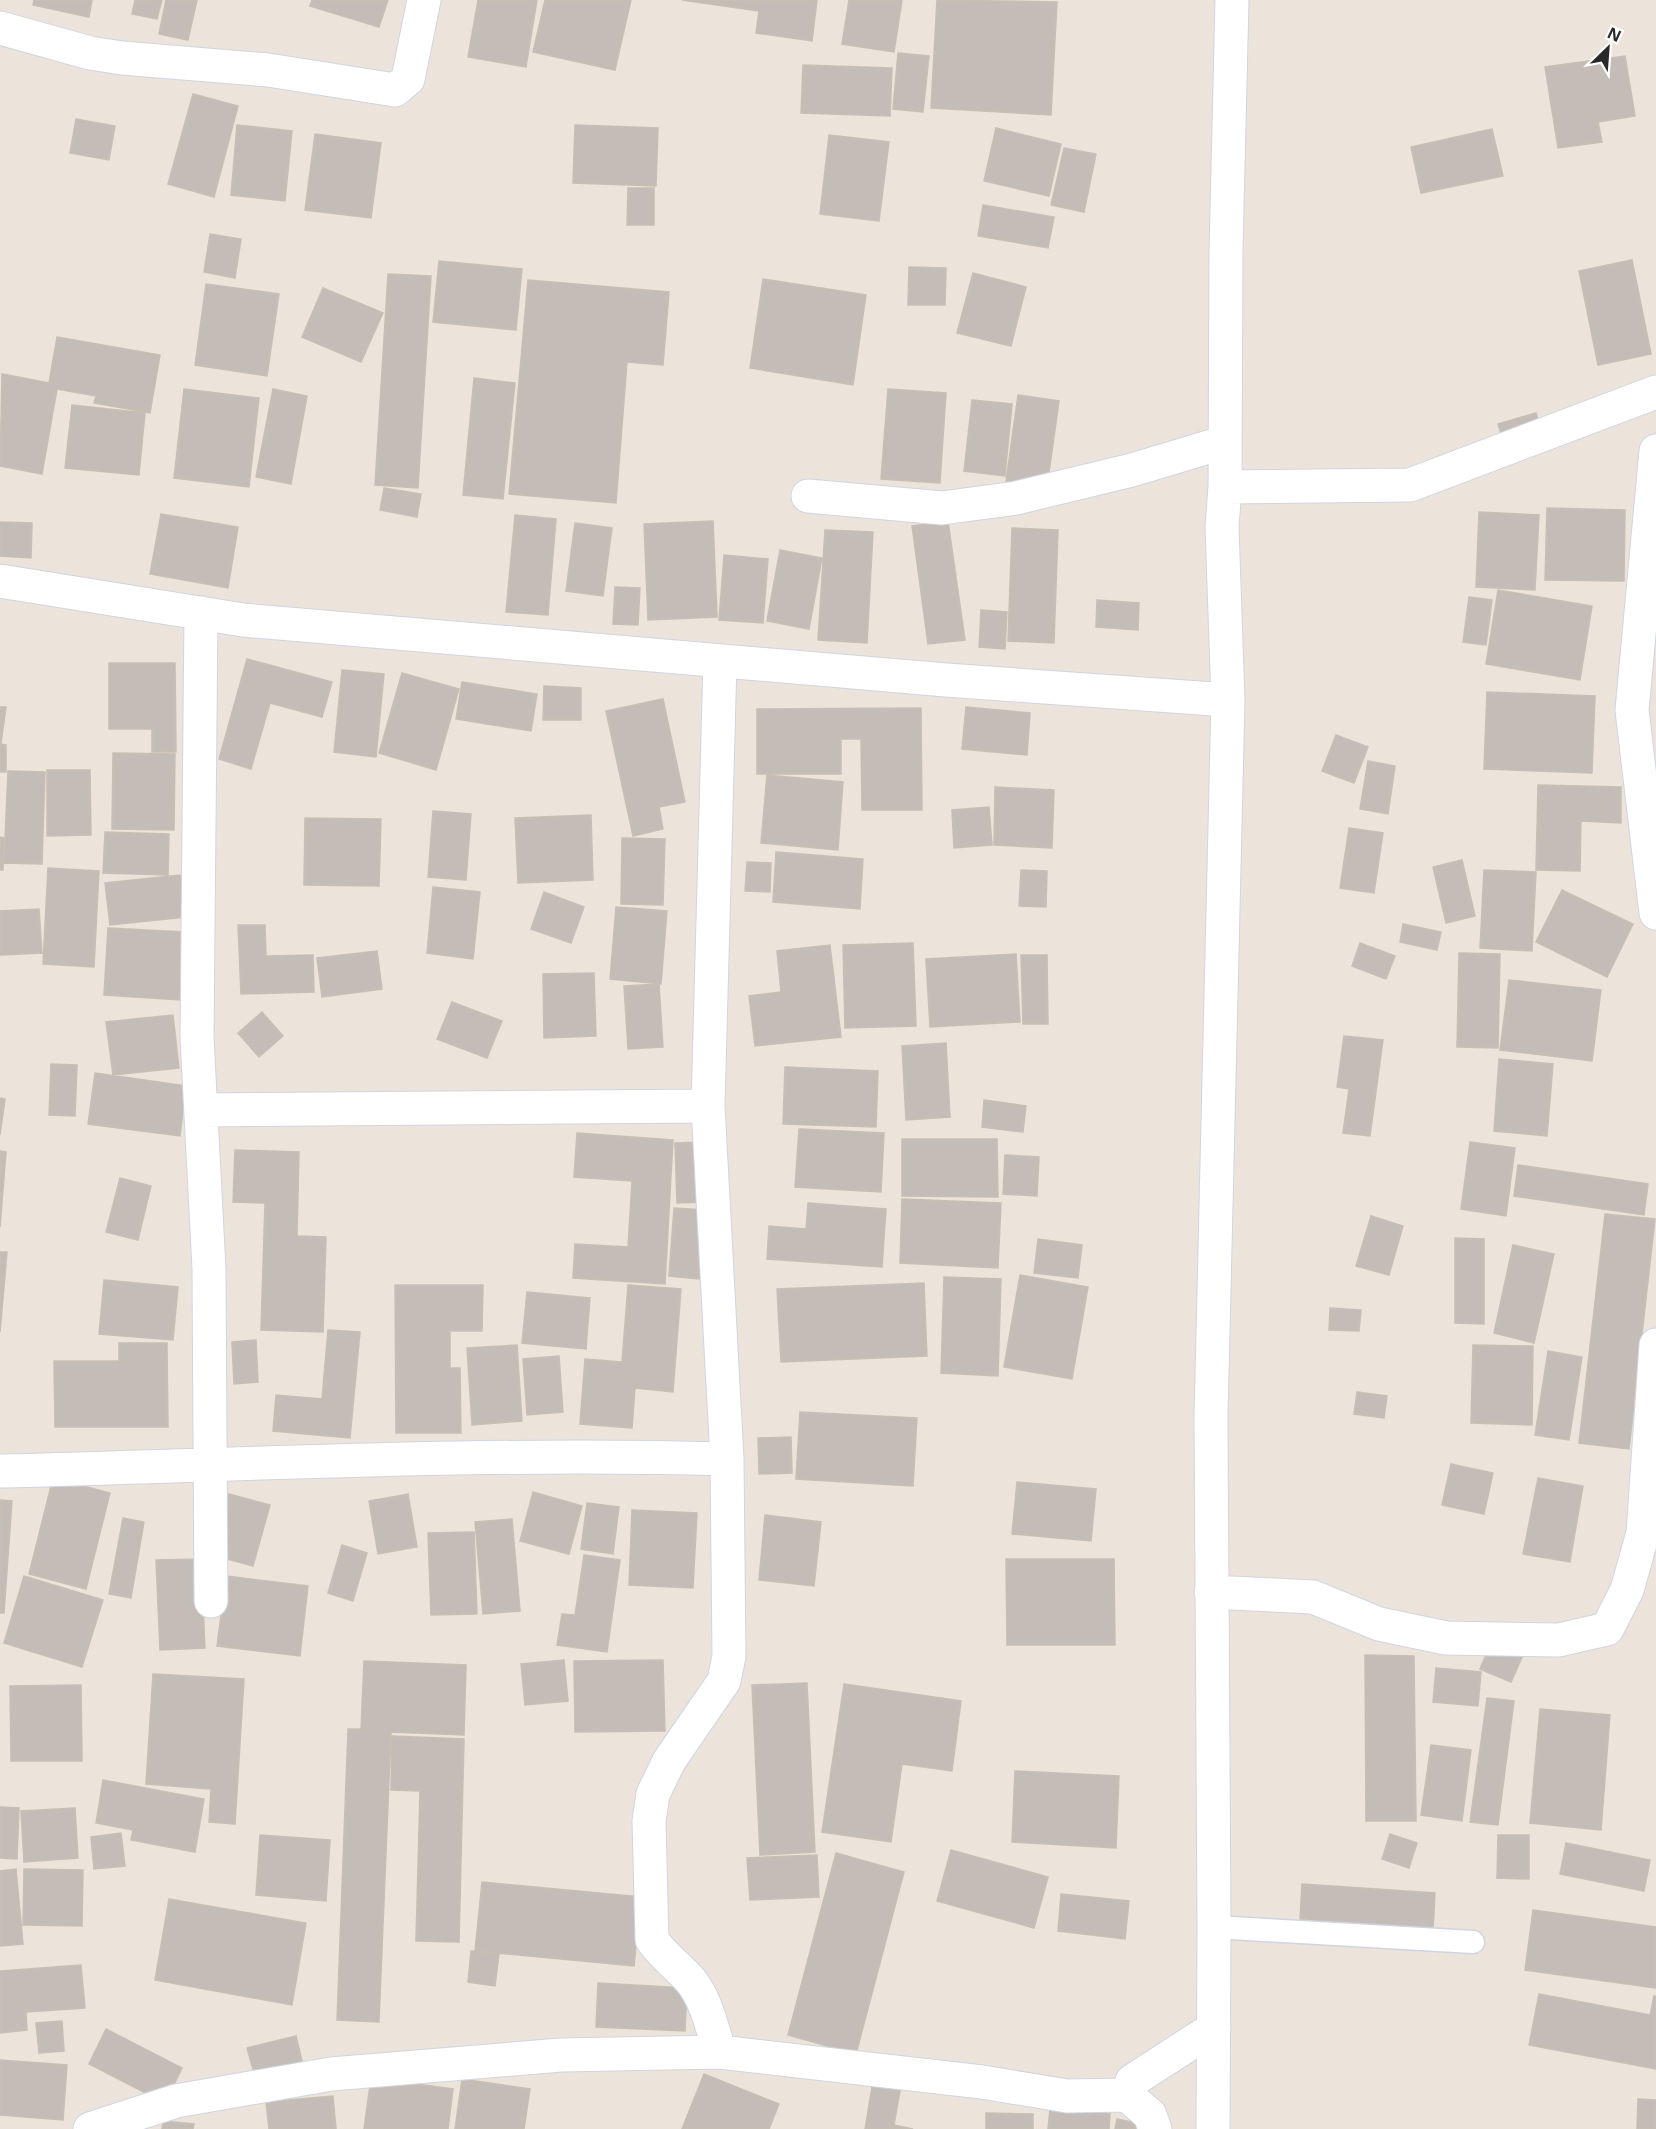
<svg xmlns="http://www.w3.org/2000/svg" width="1656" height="2129" font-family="'Noto Sans',sans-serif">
  <rect width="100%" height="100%" fill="#ece3da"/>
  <!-- building -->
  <path fill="#c4bdb7" stroke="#c7bfb4" stroke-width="1.5" d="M34,0H92L89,17L33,5Z
    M135,0H162L157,19L132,14Z
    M166,0H197L188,40L159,34Z
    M312,0H388L379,27L310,6Z
    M478,0H537L526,67L468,57Z
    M545,0H631L615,70L533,52Z
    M682,0H817L812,41L756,33L759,11Z
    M849,0H902L894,52L842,44Z
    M937,0L1057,2L1051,115L931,108Z
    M898,53L929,56L923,112L893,109Z
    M1625,56L1635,116L1598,122L1602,142L1558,148L1545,67Z
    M803,65L892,68L890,116L801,113Z
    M193,94L238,106L214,197L168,184Z
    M76,119L115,126L109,160L70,153Z
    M237,125L292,131L285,201L231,195Z
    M575,125L658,128L656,186L573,183Z
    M996,128L1061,144L1049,196L984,181Z
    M1492,129L1503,176L1421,193L1411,147Z
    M315,134L381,143L371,218L305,210Z
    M829,135L889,142L879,221L820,214Z
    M1064,148L1096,154L1084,212L1051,205Z
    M628,188H654V225H627Z
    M983,205L1054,217L1048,248L978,236Z
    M210,234L241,239L235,278L204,272Z
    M1632,260L1651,354L1598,365L1579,271Z
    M439,261L522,269L516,330L433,322Z
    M909,267L946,268L945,305H908Z
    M973,273L1026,287L1011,346L957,333Z
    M388,274L431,276L418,488L375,485Z
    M763,279L866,295L853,385L750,368Z
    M528,280L669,292L663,365L627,362L616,503L509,494Z
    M206,284L279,294L267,376L195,365Z
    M323,288L383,313L361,362L302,337Z
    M57,337L160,355L150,413L94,403L96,396L57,389L42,474L0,466L2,374L49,383Z
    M474,378L515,383L503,499L463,495Z
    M184,389L259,398L249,487L174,478Z
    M273,389L307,396L291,484L256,477Z
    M888,389L946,393L940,483L881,479Z
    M1018,395L1059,401L1047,487L1006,481Z
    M972,400L1012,404L1005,476L964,471Z
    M72,405L145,413L139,475L65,468Z
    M1536,413L1542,432L1504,443L1498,424Z
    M384,488L421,494L417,517L380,510Z
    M1547,508L1625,510L1624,581L1545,580Z
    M1479,512L1539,515L1535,590L1476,587Z
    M161,514L238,527L228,588L150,574Z
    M515,515L556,519L548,615L506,612Z
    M713,521L717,617L648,620L644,524Z
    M948,521L965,640L928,644L912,526Z
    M0,522L32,523L31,558L0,556Z
    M575,523L612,528L603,596L566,591Z
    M1012,528L1058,530L1054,643L1008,641Z
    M825,530L873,532L867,643L818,640Z
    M780,550L822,558L809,629L767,621Z
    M724,555L768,559L763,623L719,620Z
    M615,587L640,588L638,625L613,624Z
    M1498,590L1592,606L1580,680L1486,664Z
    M1469,597L1492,600L1486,645L1463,642Z
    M1097,600L1139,603L1138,630L1096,627Z
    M981,610L1007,612L1005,649L979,647Z
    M247,659L332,682L322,717L270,703L251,769L219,759Z
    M109,663H175L176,752H152V729H109Z
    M342,670L384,674L376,757L334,752Z
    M402,673L459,689L436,770L379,753Z
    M462,682L537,694L531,731L456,719Z
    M544,686L581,688V720H543Z
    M1487,692L1595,696L1592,773L1484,769Z
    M663,699L685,802L659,807L663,829L633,836L606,711Z
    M0,707H6L1,743H0Z
    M966,707L1030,713L1027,755L962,749Z
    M921,708L922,810H862L861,739H841V774H757V709Z
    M1336,735L1368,747L1354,783L1322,771Z
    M0,744L6,745V772H0Z
    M113,753L175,754L174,830L112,829Z
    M1368,761L1395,766L1388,814L1360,809Z
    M47,770H90L91,835L47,836Z
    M8,771L45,772L42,864L4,863Z
    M767,775L843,782L838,850L761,843Z
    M1538,785L1621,787V823L1581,821L1580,871L1536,870Z
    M995,787L1054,790L1052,848L994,845Z
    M989,807L992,845L954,848L952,810Z
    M433,811L471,814L466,880L428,877Z
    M591,815L593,880L518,883L515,818Z
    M305,818L381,819L379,886L304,885Z
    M1349,828L1383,833L1374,893L1340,888Z
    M105,832L169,834L168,875L103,873Z
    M0,837L4,838L3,870H0Z
    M622,838L665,839L663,905L621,904Z
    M776,852L863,859L860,909L773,902Z
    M1462,860L1475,916L1446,923L1433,867Z
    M747,862L771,863L770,892L745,891Z
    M48,868L99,871L94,967L43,964Z
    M1021,870L1047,871L1046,907L1019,906Z
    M1484,870L1536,872L1532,951L1480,948Z
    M180,875L186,917L110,925L105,883Z
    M433,887L480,892L473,959L427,953Z
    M1562,890L1633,924L1607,977L1536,942Z
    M544,892L584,907L571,943L531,929Z
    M616,907L667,911L661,984L610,979Z
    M39,909L42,953L0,955V911Z
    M1403,924L1441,932L1437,950L1400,942Z
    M238,925H265L266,956L313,955L314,992L241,994Z
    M108,928L185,932L181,1000L104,995Z
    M913,943L916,1026L845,1028L843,945Z
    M1360,943L1395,956L1386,979L1352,966Z
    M830,945L841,1037L755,1046L749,996L781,992L777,951Z
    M377,951L382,989L322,997L317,958Z
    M1459,953L1500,954L1498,1048L1457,1047Z
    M1016,954L1020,1022L930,1027L926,959Z
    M1021,955H1047L1048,1024H1023Z
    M594,973L596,1036L544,1038L543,974Z
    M1509,980L1601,990L1592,1061L1500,1050Z
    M659,984L663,1047L628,1049L624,986Z
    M452,1002L502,1021L487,1058L437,1039Z
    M262,1012L283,1036L259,1057L238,1033Z
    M173,1015L179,1068L113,1075L106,1022Z
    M1344,1036L1383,1040L1370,1136L1343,1133L1349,1089L1337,1087Z
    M946,1043L950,1117L906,1120L902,1046Z
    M1499,1059L1553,1064L1547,1136L1494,1131Z
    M51,1064L77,1065L75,1116L49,1115Z
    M785,1067L878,1071L876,1127L783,1124Z
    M95,1073L186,1086L180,1136L88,1124Z
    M0,1098L5,1099L0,1135Z
    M984,1100L1026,1106L1023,1132L982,1127Z
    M799,1129L884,1133L881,1192L795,1187Z
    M577,1133L673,1140L665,1284L573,1278L575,1244L628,1247L632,1181L574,1177Z
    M902,1139H997L998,1197L902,1196Z
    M702,1142L705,1202L677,1203L675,1143Z
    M1470,1142L1515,1148L1506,1216L1461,1209Z
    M235,1150L299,1152L297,1236L326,1237L323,1332L261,1330L265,1203L233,1202Z
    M0,1151L6,1152L0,1227Z
    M1005,1155L1039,1157L1037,1196L1003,1194Z
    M1518,1165L1648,1184L1644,1215L1514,1196Z
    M120,1178L151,1186L138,1240L106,1232Z
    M902,1199L1001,1203L998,1268L900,1263Z
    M808,1203L886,1209L882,1267L767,1259L769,1226L806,1229Z
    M674,1208L705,1210L699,1279L669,1276Z
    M1605,1214L1655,1219L1629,1449L1579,1443Z
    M1371,1216L1403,1226L1389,1275L1356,1266Z
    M1455,1238L1484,1239V1324L1455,1323Z
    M1038,1239L1082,1245L1078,1278L1034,1273Z
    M1513,1245L1554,1254L1534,1343L1494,1333Z
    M0,1252H7L0,1332Z
    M1020,1275L1088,1287L1072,1379L1004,1367Z
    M944,1277L1001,1279L998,1376L941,1373Z
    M104,1280L178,1287L173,1340L99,1334Z
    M924,1283L927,1356L781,1362L777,1289Z
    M395,1285H483L482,1331H450V1368H460L461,1433H396Z
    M628,1285L681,1289L673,1392L635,1388L632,1428L580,1424L585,1359L622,1362Z
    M527,1292L590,1298L586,1349L522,1343Z
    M1330,1308L1361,1310L1359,1331L1329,1330Z
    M328,1330L360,1332L350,1438L273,1431L276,1395L322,1399Z
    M256,1340L258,1382L234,1384L232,1342Z
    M119,1343H167L168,1427H55L54,1361H119Z
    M517,1345L522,1421L472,1425L467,1348Z
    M1473,1345L1533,1346L1532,1425L1471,1423Z
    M1548,1351L1582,1357L1569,1440L1535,1435Z
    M559,1356L563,1412L527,1415L523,1359Z
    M1357,1392L1387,1396L1384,1418L1354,1414Z
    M800,1412L917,1418L913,1486L796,1479Z
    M791,1437L792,1473L759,1474L758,1438Z
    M1451,1464L1493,1473L1484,1514L1442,1505Z
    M53,1478L110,1493L86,1589L29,1574Z
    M1538,1478L1583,1486L1570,1562L1523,1554Z
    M1017,1482L1096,1489L1091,1541L1012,1534Z
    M533,1492L582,1506L569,1554L520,1541Z
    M229,1494L270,1505L253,1566L213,1555Z
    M408,1494L417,1547L378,1554L369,1501Z
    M0,1500L12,1501L4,1613H0Z
    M587,1503L619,1507L613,1554L581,1549Z
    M632,1510L697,1513L693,1588L629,1585Z
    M765,1515L821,1522L814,1586L759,1580Z
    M123,1518L144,1522L131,1598L109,1594Z
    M512,1519L520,1611L483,1614L475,1522Z
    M474,1532L477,1614L431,1615L428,1533Z
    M342,1545L367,1553L353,1601L328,1593Z
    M584,1555L620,1560L607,1652L557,1645L562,1614L575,1615Z
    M201,1559L205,1648L160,1650L156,1560Z
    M1006,1559H1114L1115,1645H1007Z
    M24,1576L103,1600L82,1667L4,1643Z
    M226,1576L308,1586L300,1656L217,1646Z
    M1492,1640L1524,1653L1511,1682L1480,1669Z
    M1365,1655L1414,1656L1416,1821H1366Z
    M564,1660L568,1701L525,1705L521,1664Z
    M663,1660L665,1731L575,1732L574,1661Z
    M364,1661L466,1665L464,1735L391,1732L379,2022L337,2020L348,1729H361Z
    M1436,1668L1481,1672L1478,1706L1433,1702Z
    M153,1674L244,1679L235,1824L209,1822L211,1789L146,1784Z
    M807,1683L815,1852L760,1855L752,1685Z
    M844,1684L961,1701L952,1771L902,1764L891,1842L822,1832Z
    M81,1685L82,1761H11L10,1686Z
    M1487,1698L1514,1701L1498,1825L1470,1822Z
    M1540,1709L1610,1715L1601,1830L1530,1823Z
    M392,1736L464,1739L459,1942L416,1941L420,1791L391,1790Z
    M1431,1745L1471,1750L1462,1821L1421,1815Z
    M1015,1771L1119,1776L1116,1848L1012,1842Z
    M103,1780L204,1799L195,1852L131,1840L133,1830L96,1823Z
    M0,1807L19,1808L17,1859L0,1858Z
    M75,1808L78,1858L24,1862L21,1811Z
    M121,1833L125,1866L94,1869L91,1837Z
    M1390,1834L1417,1843L1409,1868L1382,1859Z
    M260,1835L330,1840L326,1901L256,1895Z
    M1498,1835H1529V1879L1497,1878Z
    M1566,1843L1650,1860L1644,1891L1560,1874Z
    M951,1850L1048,1877L1034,1928L937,1901Z
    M836,1853L904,1872L856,2054L788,2035Z
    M817,1855L819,1897L750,1900L747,1858Z
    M16,1869L23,1944L0,1946V1871Z
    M24,1869L83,1870L82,1926L23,1925Z
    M482,1882L641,1897L634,1966L475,1951Z
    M1302,1884L1435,1893L1433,1929L1300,1919Z
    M1061,1894L1129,1901L1125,1939L1058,1931Z
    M169,1899L306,1923L292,2005L155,1980Z
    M1533,1910L1656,1927V1988L1525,1970Z
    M471,1951L499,1954L495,1986L468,1982Z
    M81,1965L85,2008L26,2012L27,2030L0,2033V1971Z
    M598,1983L687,1988L685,2031L596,2027Z
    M1539,1994L1650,2015L1654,1996H1656V2069L1529,2045Z
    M62,2021L64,2051L39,2053L36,2023Z
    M106,2029L182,2068L165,2103L89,2064Z
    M296,2036L302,2061L254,2073L247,2048Z
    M0,2060L67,2065L63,2120L0,2115Z
    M704,2074L779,2104L769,2129H682Z
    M371,2078L453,2089L448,2129H364Z
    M462,2079L530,2089L524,2129H455Z
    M873,2081L901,2085L894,2125L913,2129H865Z
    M333,2096L336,2129H269L266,2102Z
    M1638,2099L1656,2100V2129H1637Z
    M1050,2109L1110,2114L1109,2129H1048Z
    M986,2113L1033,2114V2129H986Z
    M1117,2119L1142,2124L1141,2129H1115Z
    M163,2121L194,2124L193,2129H162Z"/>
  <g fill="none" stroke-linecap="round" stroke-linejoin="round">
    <defs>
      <path id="service" d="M1214,1927L1473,1942"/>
      <path id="minor" d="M0,28L90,53L122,58L268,70L395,90L408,79L424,0
        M1656,451L1632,710L1656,913
        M1225,487L1410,485L1656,392
        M808,496L942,508L1016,498L1132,470L1225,442
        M0,581L243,620L946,680L1228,700
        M201,613L197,1038L209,1269L211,1601
        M201,1110L708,1106
        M0,1471C242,1465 485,1452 727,1459
        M1211,1592L1313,1597L1379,1624L1446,1638L1559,1640L1607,1629L1627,1590L1643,1533L1656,1345
        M720,2052C712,2029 707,2001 691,1981C679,1967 663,1956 652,1940L649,1821L653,1794L669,1761L724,1681L729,1656L727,1459L708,1106L720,661
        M1127,2095L1132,2081L1214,2028
        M90,2129L176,2101L331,2074L561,2055L720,2052L982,2082L1067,2096L1127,2095L1150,2115L1155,2129
        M1213,2129L1214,1927L1211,1417L1228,700L1222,527L1225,487L1226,251L1232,0"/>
    </defs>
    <!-- service casing -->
    <use href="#service" stroke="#d0d5e3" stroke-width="25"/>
    <!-- minor casing -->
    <use href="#minor" stroke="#d0d5e3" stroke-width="35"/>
    <!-- service -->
    <use href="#service" stroke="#fff" stroke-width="22"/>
    <!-- minor -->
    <use href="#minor" stroke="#fff" stroke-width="33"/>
  </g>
  <!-- north arrow -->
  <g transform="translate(1608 48) rotate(25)" stroke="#ffffff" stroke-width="4.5" paint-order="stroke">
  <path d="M0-4.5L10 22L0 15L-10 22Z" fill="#292929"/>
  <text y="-9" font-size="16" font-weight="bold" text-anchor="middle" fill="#292929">N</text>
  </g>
</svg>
